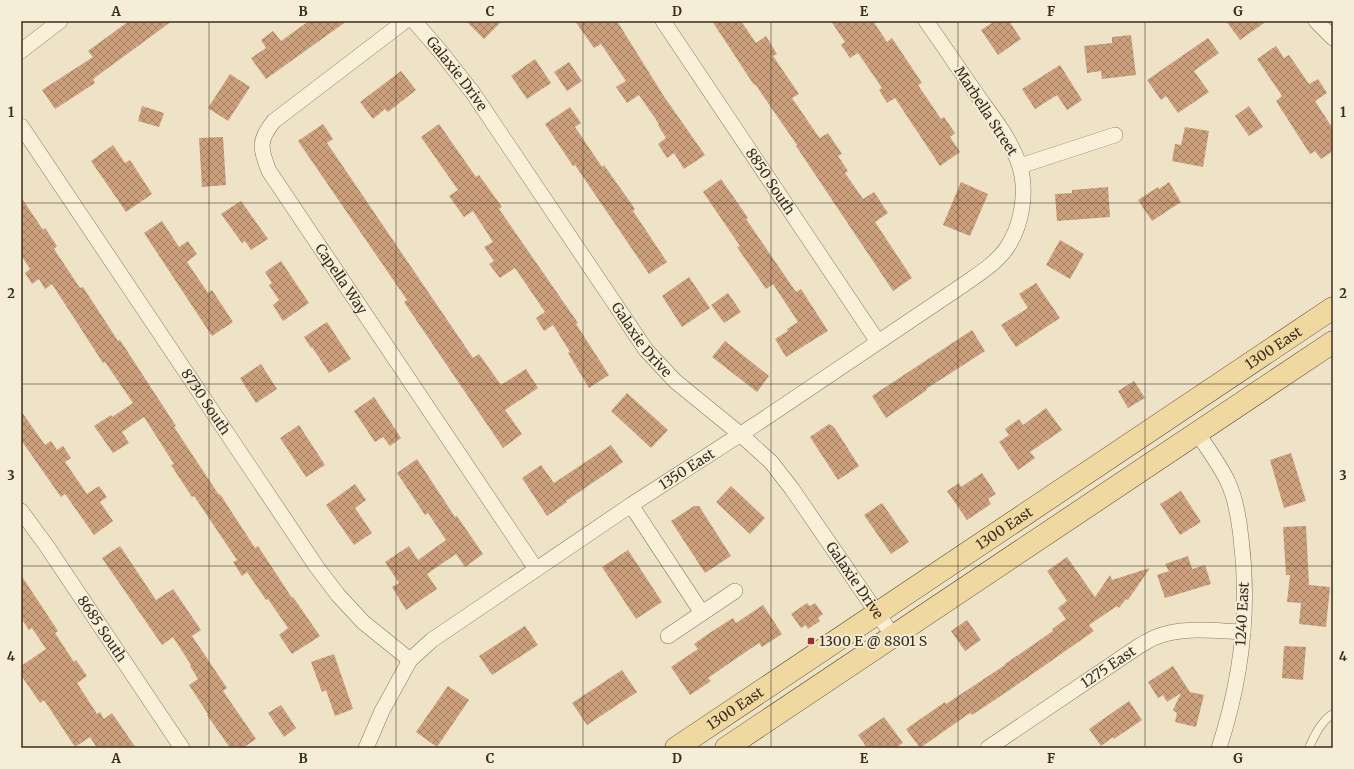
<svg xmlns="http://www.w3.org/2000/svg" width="1354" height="769" font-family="Merriweather,serif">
  <defs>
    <pattern id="building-cross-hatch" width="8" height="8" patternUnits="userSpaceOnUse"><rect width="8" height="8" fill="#cca07d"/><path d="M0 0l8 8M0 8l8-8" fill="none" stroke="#a78366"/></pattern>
  </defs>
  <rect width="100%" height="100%" fill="#eee3c7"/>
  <!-- building -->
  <path fill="url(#building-cross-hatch)" d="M129,21H172L93,79L95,83L55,109L42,90L93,57L88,51Z
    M309,21H347L266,79L251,58L266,48L261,40L273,31L281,41Z
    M466,21H502L484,39Z
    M575,21H617L663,95L705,155L684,169L674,153L667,158L658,144L666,138L658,125L659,124L639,95L627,103L616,87L626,81L601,44L594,48Z
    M712,21H741L756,43L766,36L777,54L773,56L799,94L792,98L816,133L820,138L828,133L842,154L838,156L848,171L845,173L863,199L874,192L888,213L875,222L912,278L893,291L796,146L797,145L755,84L754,85Z
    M831,21H873L887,42L892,38L922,83L918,85L941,119L944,117L955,133L950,137L960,152L940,166L895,98L887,103L879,90L882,88L858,53L850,58L841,45L845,42Z
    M995,21H1009L1021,39L998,55L981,30Z
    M1226,21H1267L1240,40Z
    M1131,35L1136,75L1102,79L1101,71L1087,73L1084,46L1112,43V37Z
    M1208,38L1219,53L1194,71L1209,92L1178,113L1166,96L1161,100L1147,80Z
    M1276,46L1284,58L1289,55L1309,84L1318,79L1327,93L1315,101L1333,129V151L1321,159L1315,151L1310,154L1276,101L1282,96L1257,59Z
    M535,59L551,83L527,99L511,76Z
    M569,62L582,81L567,91L554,72Z
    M1060,65L1082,100L1067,110L1057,95L1035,109L1022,89Z
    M401,71L416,90L388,112L385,109L373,119L360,102Z
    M230,74L250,87L228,121L208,108Z
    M142,106L164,113L159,127L138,121Z
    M1249,106L1263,127L1249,136L1235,116Z
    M570,107L581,123L575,127L602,167L604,165L635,209L633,211L667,262L649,274L575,165L573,166L545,124Z
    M323,124L333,139L327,143L473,358L479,354L501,385L526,369L538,388L505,410L522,434L503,448L404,302L407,300L298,141Z
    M439,124L476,177L479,175L502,207L499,209L578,323L576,324L609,375L589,388L568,353L570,352L553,325L544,331L536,318L545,312L515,268L500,278L489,264L494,261L484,247L493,242L473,211L464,217L449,196L458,190L421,137Z
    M1185,127L1209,131L1203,167L1172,161L1175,144L1181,145Z
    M223,137L226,185L202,187L199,138Z
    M113,145L125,163L130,160L152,194L126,212L91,161Z
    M721,179L748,218L746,219L796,292L801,289L828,331L786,357L775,339L788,331L787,329L798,322L773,284L766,289L737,247L740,246L703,192Z
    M961,182L988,194L970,236L943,225Z
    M1169,182L1181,202L1152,221L1138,200L1158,187L1159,189Z
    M1108,187L1110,217L1057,221L1055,194L1072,193V190Z
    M21,197L43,230L45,228L57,246L54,249L80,288L83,287L118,341L120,340L176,426L174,427L219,495L220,494L255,548L258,546L292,598L293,597L320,636L292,654L279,635L288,628L268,599L266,600L247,572L242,576L233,562L237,560L194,496L192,497L171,465L174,464L144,417L122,432L129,443L113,453L94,426L111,415L112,417L133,403L105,362L103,363L52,284L45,289L39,279L32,284L25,273L30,269L21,255Z
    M241,201L268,239L251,250L245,241L242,243L221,214Z
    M162,221L179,247L188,241L197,254L187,262L208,293L212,290L233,322L212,336L144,233Z
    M1060,240L1084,254L1070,279L1046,265Z
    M281,261L309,303L283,321L273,305L279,300L269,285L272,283L265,272Z
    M689,277L710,308L682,327L662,296Z
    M1036,283L1060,318L1016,347L1001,325L1028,308L1019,294Z
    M728,293L741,312L724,323L711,305Z
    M327,322L351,359L329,373L312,347L311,348L304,337Z
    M972,330L985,351L926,389L927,390L886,418L872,396Z
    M725,341L769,376L757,392L712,357Z
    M261,364L277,389L256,403L240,378Z
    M1134,381L1145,398L1128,408L1118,391Z
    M627,393L668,430L651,448L611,411Z
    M374,397L401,438L390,446L383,437L375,442L354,411Z
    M1046,408L1062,430L1030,452L1035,458L1018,470L999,442L1009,435L1005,429L1019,419L1023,425Z
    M21,411L45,445L51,441L57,450L63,446L71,458L65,462L87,494L99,486L107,497L100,502L113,521L94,535L65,494L61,497L21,440Z
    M829,424L834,427L859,466L838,480L810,437Z
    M299,425L325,465L306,477L280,438Z
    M611,445L623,462L566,501L567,502L547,516L522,478L541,465L554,483Z
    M1291,453L1306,501L1284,508L1270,460Z
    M417,459L455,517L457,516L483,554L465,567L456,554L427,574L437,589L406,610L392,587L399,583L385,562L409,546L418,560L446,540L428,513L425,515L397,473Z
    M982,473L996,494L988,499L991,504L967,520L947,491L959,483L961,487Z
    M355,484L366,500L355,508L372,533L354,545L326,505Z
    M731,486L765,518L750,534L716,502Z
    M1181,491L1201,522L1180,535L1160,504Z
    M882,503L909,542L891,554L864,515Z
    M694,506H699L731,556L705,573L671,521Z
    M1306,526L1309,585L1330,587L1326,627L1299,624L1301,603L1287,602L1290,575H1286L1283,527Z
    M120,546L156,600L173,589L201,630L192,636L227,688L223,691L256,739L243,748H230L207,715L208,714L189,685L198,679L190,666L191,665L173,637L162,645L102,558Z
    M628,550L662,602L636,619L602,567Z
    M1188,556L1192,569L1205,565L1211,584L1165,598L1157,575L1169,571L1165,564Z
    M1067,557L1095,597L1110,575L1112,580L1150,568L1128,600L1126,599L1119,608L1117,606L1089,625L1094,631L1008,691L972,715L970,713L920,748L906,729L945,702L946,704L1005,665V664L1053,631L1052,629L1066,619L1058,608L1067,601L1047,571Z
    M21,575L58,631L55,633L74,662L76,660L87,676L77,683L97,714L100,712L104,719L112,713L136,748H97L90,737L75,747L44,700L40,703L21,675V666L46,649L32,628L29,630L21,618Z
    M807,603L810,606L815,603L823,614L818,618L820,621L808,629L806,625L801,628L791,614Z
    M763,605L782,634L762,647L759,643L731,662L708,678L711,681L690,695L671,667L698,649L694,644L711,632L733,618L736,623Z
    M967,620L981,640L965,651L951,631Z
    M525,626L538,645L492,675L479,656Z
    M1284,646L1306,647L1303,680L1282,678Z
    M334,654L353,709L335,716L326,690L322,692L311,662Z
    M1173,666L1190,692L1204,695L1196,727L1175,722L1177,713L1173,710L1181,693L1167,702L1163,695L1158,698L1148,682Z
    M622,670L637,692L587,725L572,703Z
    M448,686L469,700L437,747L416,732Z
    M1129,701L1142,720L1114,739L1113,737L1101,746L1089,729Z
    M281,705L296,728L284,737L268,713Z
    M884,717L903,743L895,748H867L858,735Z"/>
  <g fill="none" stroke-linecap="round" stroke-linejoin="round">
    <defs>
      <path id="service" d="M1309,748C1314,736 1322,720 1333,714"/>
      <g id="minor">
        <path id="s1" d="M405,21L274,121C258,140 260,149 269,171L536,569"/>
        <path id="s2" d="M414,21L440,51L473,93L646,350L675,381L740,434L771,462L792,489L893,636"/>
        <path id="s3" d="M663,21L878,342"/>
        <path d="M1316,21L1333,38"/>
        <path d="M21,51L60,21"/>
        <path id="s4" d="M21,126L316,566L338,595L363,622L410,660"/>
        <path d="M1020,166L1115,135"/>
        <path d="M1198,434C1208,449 1219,464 1227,480C1236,498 1239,519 1241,538C1250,609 1241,681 1219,748"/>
        <path d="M631,505L702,613"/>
        <path id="s5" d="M21,511L46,545L182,748"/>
        <path d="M668,636L735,591"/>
        <path id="s6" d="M366,748L382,711L410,660L432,640L631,505L761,421L966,283C980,273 996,263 1006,249C1022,226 1028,191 1019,164C1011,141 996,121 982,102C963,75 945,48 926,21"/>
        <path id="s7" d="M988,748L1139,646C1145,643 1150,639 1156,637C1183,626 1215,631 1243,632"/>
      </g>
      <g id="primary">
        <path id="s8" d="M676,748L1333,308"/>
        <path d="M726,748L1333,342"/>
      </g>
    </defs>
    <!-- service casing -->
    <use href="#service" stroke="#8a755c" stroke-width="9"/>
    <!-- minor casing -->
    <use href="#minor" stroke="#8a755c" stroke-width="16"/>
    <!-- primary casing -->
    <use href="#primary" stroke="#584430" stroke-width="23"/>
    <!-- service -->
    <use href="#service" stroke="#f9f0da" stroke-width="8"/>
    <!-- minor -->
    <use href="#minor" stroke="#f9f0da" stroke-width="15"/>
    <!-- primary -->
    <use href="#primary" stroke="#f0d9a0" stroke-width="22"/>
  </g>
  <!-- grid -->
  <path fill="none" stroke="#3a2d20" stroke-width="1" stroke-opacity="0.55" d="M209,21V748M396,21V748M583,21V748M771,21V748M958,21V748M1145,21V748M21,203H1333M21,384H1333M21,566H1333"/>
  <!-- markers -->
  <rect fill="#982f2d" stroke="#f5edd6" stroke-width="1.5" x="807" y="637" width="8" height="8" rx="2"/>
  <g text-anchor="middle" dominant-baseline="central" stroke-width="4" stroke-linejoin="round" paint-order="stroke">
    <!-- street labels -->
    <g font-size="14" fill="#3a2d20" stroke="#f5edd6">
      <text stroke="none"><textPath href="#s2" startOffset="68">Galaxie Drive</textPath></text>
      <text transform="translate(986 111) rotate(57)">Marbella Street</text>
      <text stroke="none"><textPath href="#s3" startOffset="193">8850 South</textPath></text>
      <text stroke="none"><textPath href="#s1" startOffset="349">Capella Way</textPath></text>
      <text stroke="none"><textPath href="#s2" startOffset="392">Galaxie Drive</textPath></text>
      <text stroke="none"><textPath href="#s8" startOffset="719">1300 East</textPath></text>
      <text stroke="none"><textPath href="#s4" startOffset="332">8730 South</textPath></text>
      <text stroke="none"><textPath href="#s6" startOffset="435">1350 East</textPath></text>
      <text stroke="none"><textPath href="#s8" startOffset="395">1300 East</textPath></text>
      <text stroke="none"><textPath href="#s2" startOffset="716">Galaxie Drive</textPath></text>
      <text transform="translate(1242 614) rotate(-87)">1240 East</text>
      <text stroke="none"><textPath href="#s5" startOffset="143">8685 South</textPath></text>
      <text stroke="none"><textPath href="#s7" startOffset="145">1275 East</textPath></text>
      <text stroke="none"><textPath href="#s8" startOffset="71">1300 East</textPath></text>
    </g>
    <!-- poi labels -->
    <g font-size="14" fill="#3a2d20" stroke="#f5edd6" text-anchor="start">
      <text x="819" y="641">1300 E @ 8801 S</text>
    </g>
  </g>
  <!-- border -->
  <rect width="1354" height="769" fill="none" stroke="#f5edd6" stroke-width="44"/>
  <rect x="22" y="22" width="1310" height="725" fill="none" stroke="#3a2d20" stroke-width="1.5"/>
  <g font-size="13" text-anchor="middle" font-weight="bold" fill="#3a2d20">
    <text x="116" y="16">A</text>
    <text x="303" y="16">B</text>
    <text x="490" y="16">C</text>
    <text x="677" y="16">D</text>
    <text x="864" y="16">E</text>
    <text x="1051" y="16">F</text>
    <text x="1238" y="16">G</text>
    <text x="11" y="117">1</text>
    <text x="1343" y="117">1</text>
    <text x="11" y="298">2</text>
    <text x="1343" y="298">2</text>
    <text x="11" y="480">3</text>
    <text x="1343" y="480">3</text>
    <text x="11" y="661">4</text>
    <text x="1343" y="661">4</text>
    <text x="116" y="763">A</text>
    <text x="303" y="763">B</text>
    <text x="490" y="763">C</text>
    <text x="677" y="763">D</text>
    <text x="864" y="763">E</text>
    <text x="1051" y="763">F</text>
    <text x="1238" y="763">G</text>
  </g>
</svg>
